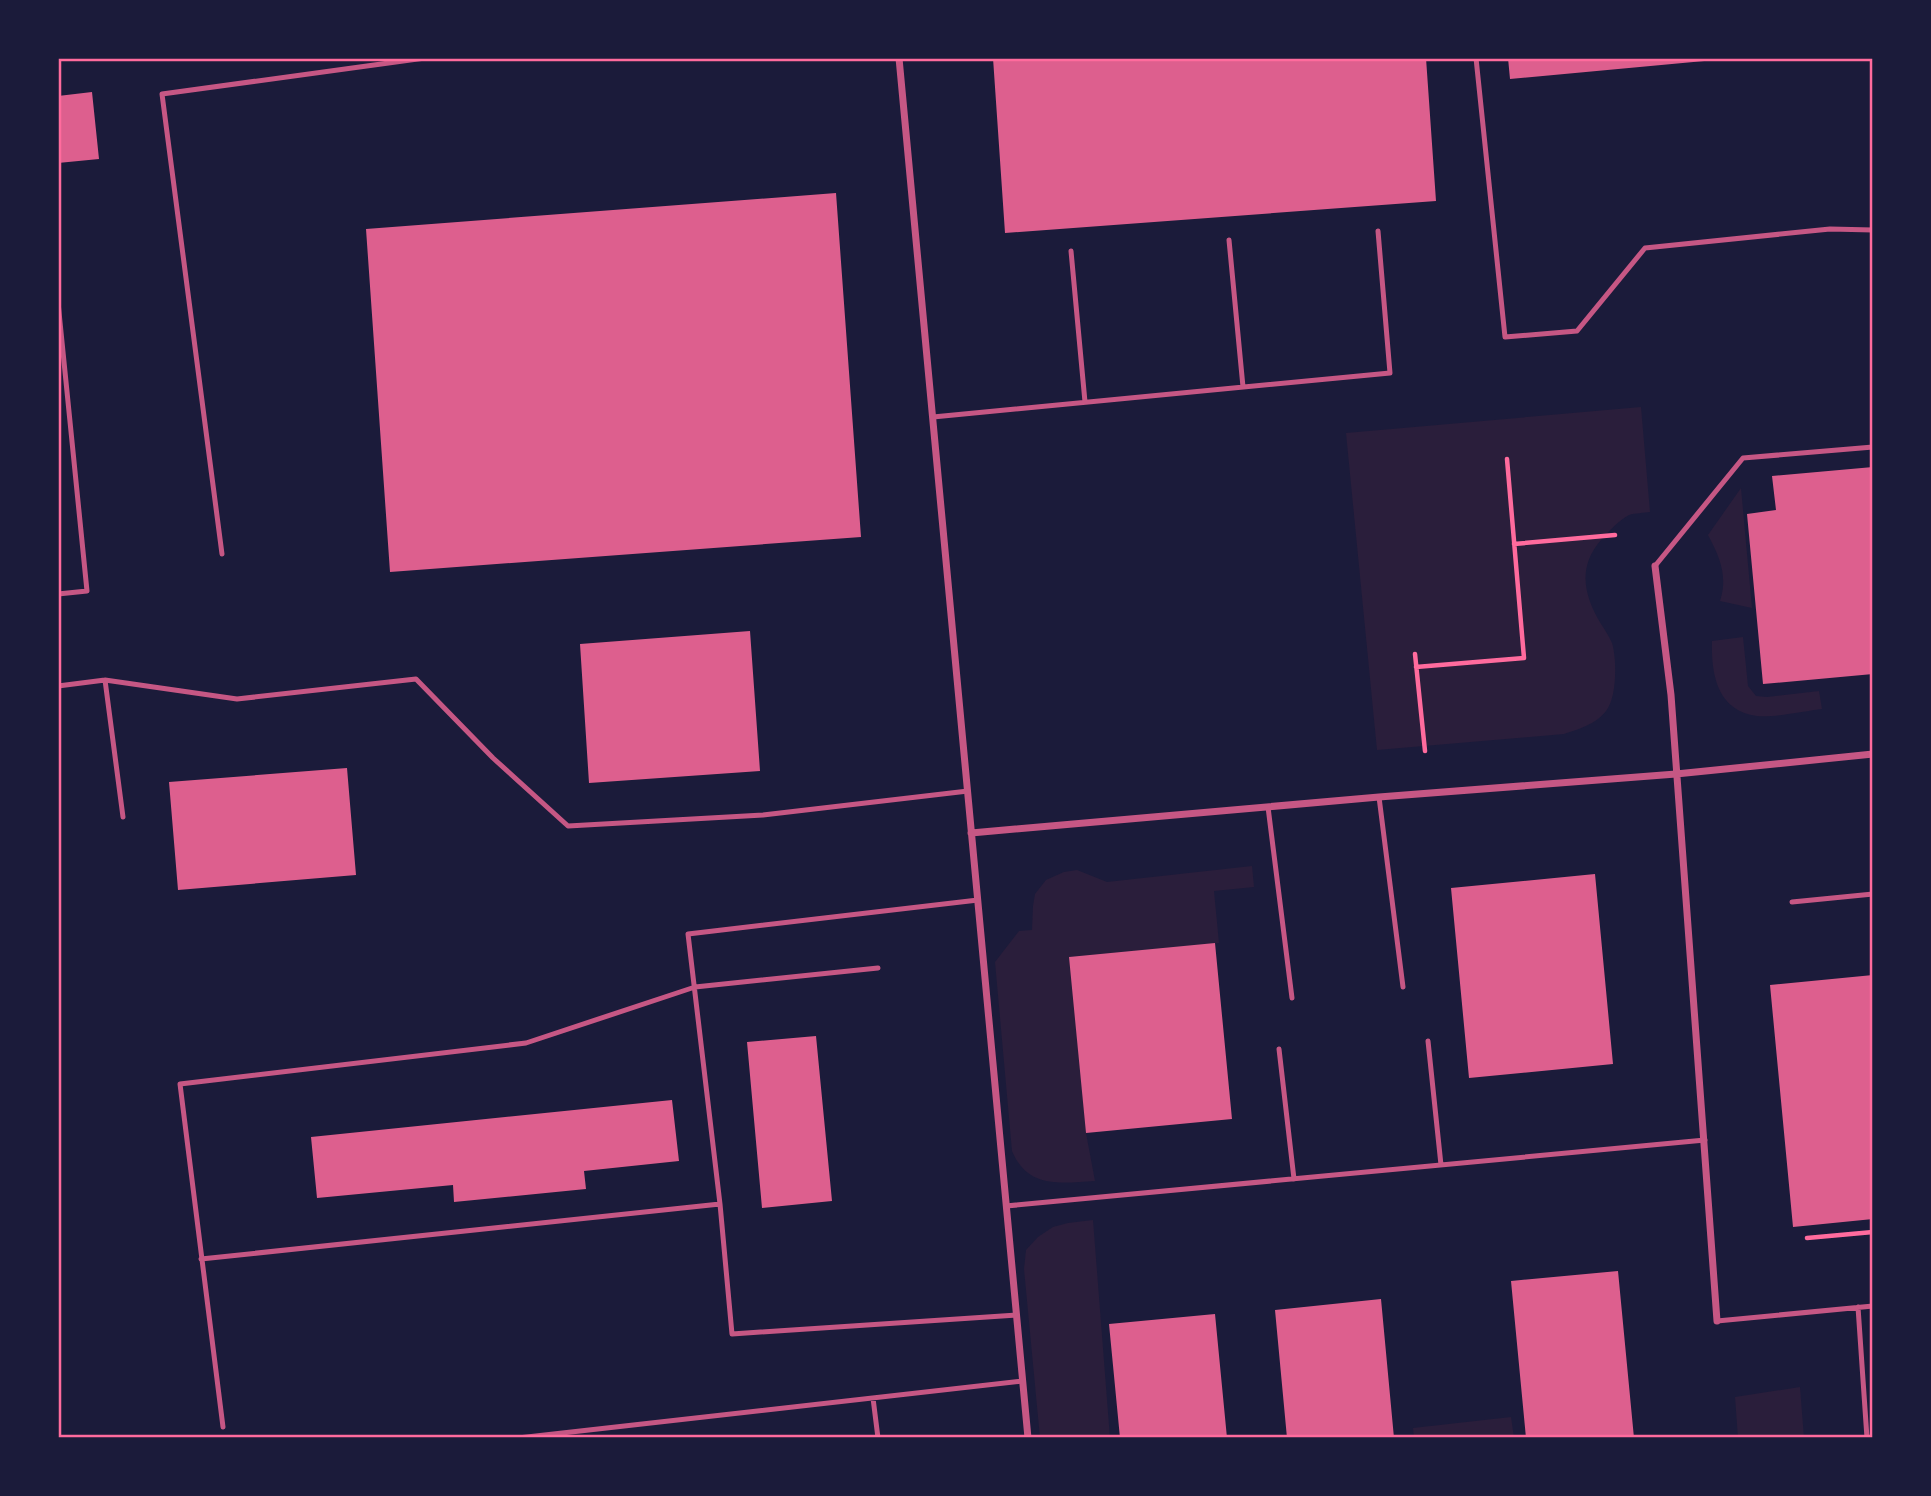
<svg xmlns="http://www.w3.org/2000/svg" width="1931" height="1496" font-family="Lato,sans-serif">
  <rect width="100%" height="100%" fill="#1b1b3a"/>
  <!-- green -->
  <path fill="#2a1e3b" d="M1641,407L1650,512C1644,513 1635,513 1629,515C1619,520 1608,532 1601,540C1577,568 1584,595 1601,624C1605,630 1609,636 1612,643C1617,659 1617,698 1606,711C1596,724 1579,729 1564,734L1377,750L1346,433Z
    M1741,488L1752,608L1720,601C1728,577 1720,557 1708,535Z
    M1743,637L1748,686L1756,696L1767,697L1819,691L1822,709C1805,711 1772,718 1757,716C1717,711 1711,674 1712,641Z
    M1252,866L1254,887L1214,891L1219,943L1070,957L1086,1133L1095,1181C1060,1183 1028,1189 1012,1151L995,962L1019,931L1032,930L1033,906L1035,894L1046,880L1064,872L1077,870L1107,882Z
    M1093,1220L1110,1438H1040L1024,1269L1026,1250L1038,1237L1053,1227L1068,1223Z
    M1800,1387L1804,1438H1738L1735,1397Z
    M1511,1417L1514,1438H1414L1413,1428Z"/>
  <!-- building -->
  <path fill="#dd5f8e" d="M993,58H1426L1436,201L1005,233Z
    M1508,58H1715V60L1510,79Z
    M92,92L99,159L58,163V96Z
    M836,193L861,537L390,572L366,229Z
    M1873,467V674L1763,684L1747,514L1776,510L1772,476Z
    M750,631L760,771L589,783L580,644Z
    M347,768L356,875L178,890L169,782Z
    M1595,874L1613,1064L1469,1078L1451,888Z
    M1215,943L1232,1119L1086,1133L1069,957Z
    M1873,975V1219L1793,1227L1770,985Z
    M816,1036L832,1201L762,1208L747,1042Z
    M672,1100L679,1161L584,1171L586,1189L454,1202L453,1185L317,1198L311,1137Z
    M1618,1271L1634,1438H1526L1511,1281Z
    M1381,1299L1394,1438H1287L1275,1310Z
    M1215,1314L1227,1438H1120L1109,1324Z"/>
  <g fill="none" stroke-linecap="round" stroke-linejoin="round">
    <!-- path -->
    <path stroke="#ff6b9d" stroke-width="4.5" d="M1514,544L1615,535
      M1415,654L1425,751
      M1416,667L1524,658L1507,459
      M1807,1238L1873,1232"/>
    <!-- service -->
    <path stroke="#c65784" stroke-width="5" d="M1476,58L1505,337L1577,331L1645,248L1830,229L1873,230
      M1229,240L1243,387
      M1071,251L1085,402
      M58,302L87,591L58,594
      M933,417L1390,373L1378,231
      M222,554L162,94L425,58
      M1655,566L1743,458L1873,447
      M105,680L123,817
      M58,686L105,680L237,699L416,679L493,758L568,826L763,815L968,791
      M1379,797L1403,987
      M1268,807L1292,998
      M978,900L688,934L720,1204L732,1334L1017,1315
      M1792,902L1873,894
      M1428,1041L1441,1165
      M1279,1049L1294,1179
      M1006,1206L1705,1140
      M201,1259L720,1204
      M1858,1307L1867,1438
      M1717,1321L1873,1306
      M873,1398L878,1438
      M223,1427L180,1084L526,1043L695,987L878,968
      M518,1438L1023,1381"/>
    <!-- minor -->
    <path stroke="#c65784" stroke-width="7" d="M899,58L1028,1438
      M1655,566L1671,695L1717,1321
      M971,833L1379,797L1676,774L1873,754"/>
  </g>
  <!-- border -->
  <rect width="1931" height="1496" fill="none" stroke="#1b1b3a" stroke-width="119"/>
  <rect x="60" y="60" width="1811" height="1376" fill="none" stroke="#ff6b9d" stroke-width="2.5"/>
</svg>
